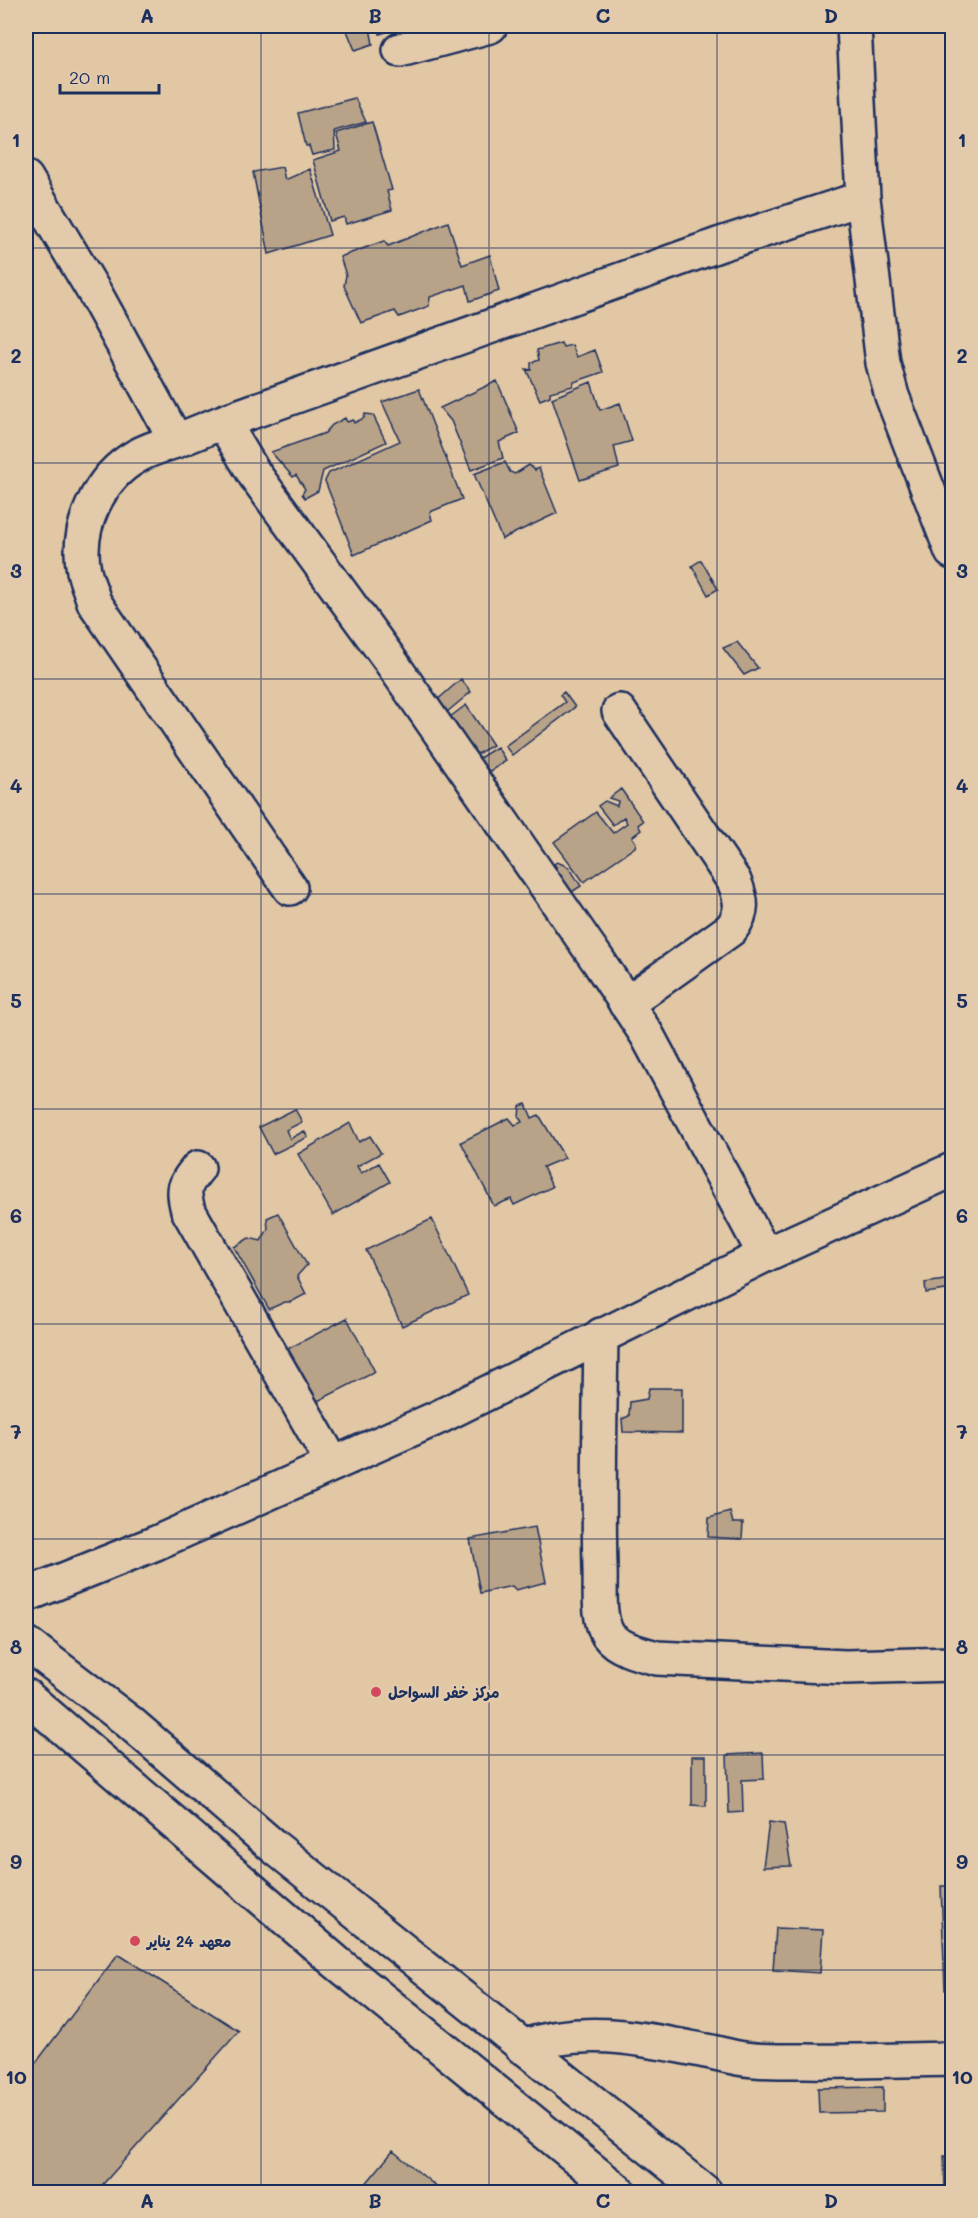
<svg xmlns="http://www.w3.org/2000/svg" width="978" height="2218" font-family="Mali,'Playpen Sans Arabic',sans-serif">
  <rect width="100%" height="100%" fill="#e2c7a4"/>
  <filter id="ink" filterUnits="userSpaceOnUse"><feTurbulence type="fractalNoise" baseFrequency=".0167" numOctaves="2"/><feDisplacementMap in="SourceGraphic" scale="12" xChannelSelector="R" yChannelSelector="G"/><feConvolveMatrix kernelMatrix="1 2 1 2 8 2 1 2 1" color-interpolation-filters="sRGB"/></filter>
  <g filter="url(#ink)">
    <!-- building -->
    <path fill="#b9a388" stroke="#1b2f5e" stroke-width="1.5" d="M345,26H420L404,31L401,27L380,34L378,26L370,28L373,44L355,50Z
      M355,98L366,122L334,131L335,150L312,155L309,146H306L298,113Z
      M372,122L392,190L387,191L392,210L346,224L344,217L330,221L313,160L341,151L336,133Z
      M282,167L285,180L310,169L330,235L269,254L253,172Z
      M448,222L462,265L490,255L499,291L470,301L466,285L430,297L429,306L399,317L395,311L361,323L344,286L346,275L340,257L384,241L388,246Z
      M561,343L563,347L572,345L577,357L595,350L603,372L574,382L573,386L550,392V396L540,400L526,369L531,370V363L539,360L537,350Z
      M497,381L519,433L499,442L503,458L471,470L451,421L440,408Z
      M591,382L600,410L620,403L632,441L614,446L619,468L580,480L552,398Z
      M419,389L462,499L430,512L432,520L354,555L325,481L329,473L400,441L382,402Z
      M365,414L373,415L386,442L323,471L318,491L305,498L302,494L305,489L296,475L293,477L271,452L325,433L332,425L345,418L347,422L353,420L354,423L364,418Z
      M505,462L510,472L515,474L529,465L535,470L539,468L557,513L502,539L474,474Z
      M701,560L718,589L708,595L692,566Z
      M737,642L758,668L744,675L723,648Z
      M461,679L471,692L435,722L426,710Z
      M564,692L575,707L512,755L505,746L565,702L560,695Z
      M466,705L493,745L472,757L438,726Z
      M497,747L506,761L485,774L476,760Z
      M621,789L643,821L638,825L641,830L632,837L636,843L635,847L584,882L554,842L596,812L613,833L627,823L624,817L613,825L598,806L605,801L617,806L618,801L609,798Z
      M557,862L569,867L581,886L558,901L543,877L557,868L554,864Z
      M526,1104L532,1118L539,1115L565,1158L543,1167L552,1187L514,1205L511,1199L494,1206L461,1142L509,1118L515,1125L522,1122L519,1117L520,1106Z
      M295,1109L302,1122L286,1130L290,1139L304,1131L308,1137L273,1154L259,1127Z
      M350,1123L359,1142L370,1136L381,1153L357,1166L361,1173L379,1163L390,1182L333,1215L298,1154Z
      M278,1213L307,1265L297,1276L306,1294L291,1302H285L269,1309L234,1247L249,1238L261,1241L268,1229L267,1218Z
      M432,1219L468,1295L402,1326L366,1250Z
      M951,1279L952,1289L926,1293L925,1283Z
      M347,1318L375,1372L308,1406L280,1353Z
      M649,1388H682V1433L623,1432L622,1419L629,1416L630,1402L647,1399Z
      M730,1512L733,1523H743L742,1539L708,1537L709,1518Z
      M535,1527L546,1582L516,1590L512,1586L480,1593L470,1539Z
      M763,1753L764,1779L742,1780L743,1812L729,1813L727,1755Z
      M692,1756H706V1806L692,1805Z
      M769,1822L784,1824L791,1866L763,1867Z
      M941,1886H952V1989L945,1990Z
      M776,1928L823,1930L820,1973L773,1970Z
      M118,1954L239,2031L96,2192H26V2076Z
      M883,2087V2112L819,2113L818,2088Z
      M393,2151L438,2188L445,2192H359Z
      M944,2156H952V2192H945Z"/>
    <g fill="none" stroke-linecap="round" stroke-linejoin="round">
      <defs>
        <path id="minor" d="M854,26L863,198L883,363L892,396L952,552
          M400,50L490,26
          M26,178L96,295L176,441C163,445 149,449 137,456C99,477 75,528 84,571C86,581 91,591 94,602L290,888
          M223,422L255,475L387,656L599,962L647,1035L765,1255
          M176,441L223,422L721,244L863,198
          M619,711L734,881C742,900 744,912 731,929L626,1004
          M198,1168C184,1185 182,1189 188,1210L333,1464
          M601,1335C600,1413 598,1490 600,1568C601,1588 597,1617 608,1635C618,1649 642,1654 657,1658L846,1667L952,1664
          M522,2047C585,2025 643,2039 706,2051C717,2053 727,2056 738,2058C760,2062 783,2061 806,2061C855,2062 904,2060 952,2059"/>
        <path id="tertiary" d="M26,1595L156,1543L439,1417L765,1255L952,1170"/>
        <path id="secondary" d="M26,1643L128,1721L273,1846L705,2192
          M26,1696L336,1962L619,2192"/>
      </defs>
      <!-- minor casing -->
      <use href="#minor" stroke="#1b2f5e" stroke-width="38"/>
      <!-- tertiary casing -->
      <use href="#tertiary" stroke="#1b2f5e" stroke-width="38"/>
      <!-- secondary casing -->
      <use href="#secondary" stroke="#1b2f5e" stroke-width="38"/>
      <!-- minor -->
      <use href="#minor" stroke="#e3caab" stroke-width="33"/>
      <!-- tertiary -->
      <use href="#tertiary" stroke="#e3caab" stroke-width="33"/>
      <!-- secondary -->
      <use href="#secondary" stroke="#e3caab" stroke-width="33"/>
    </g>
  </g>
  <!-- grid -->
  <path fill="none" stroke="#1b2f5e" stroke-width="1.5" stroke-opacity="0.55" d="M261,26V2192M489,26V2192M717,26V2192M26,248H952M26,463H952M26,679H952M26,894H952M26,1109H952M26,1324H952M26,1539H952M26,1755H952M26,1970H952"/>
  <!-- markers -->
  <g fill="#d1495b" stroke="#e3caab" stroke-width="2">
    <circle cx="376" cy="1692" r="6"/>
    <circle cx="135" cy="1941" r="6"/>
  </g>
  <g text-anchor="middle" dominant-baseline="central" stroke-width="5" stroke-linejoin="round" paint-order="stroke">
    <!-- poi labels -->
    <g font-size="15" font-weight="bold" fill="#1b2f5e" stroke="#e3caab" text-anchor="start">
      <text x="388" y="1692">مركز خفر السواحل</text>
      <text x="147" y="1941">معهد 24 يناير</text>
    </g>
  </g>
  <!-- margin -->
  <rect width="978" height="2218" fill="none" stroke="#e3caab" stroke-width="66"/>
  <!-- scale -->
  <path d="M60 84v9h99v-9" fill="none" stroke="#1b2f5e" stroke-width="3"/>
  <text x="69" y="84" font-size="18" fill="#1b2f5e" stroke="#e3caab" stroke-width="4.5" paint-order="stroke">20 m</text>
  <rect x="33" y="33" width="912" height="2152" fill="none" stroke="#1b2f5e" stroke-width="2"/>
  <g font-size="20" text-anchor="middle" font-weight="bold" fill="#1b2f5e">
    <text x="147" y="23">A</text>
    <text x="375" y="23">B</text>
    <text x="603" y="23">C</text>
    <text x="831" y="23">D</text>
    <text x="16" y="147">1</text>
    <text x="962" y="147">1</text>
    <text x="16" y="363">2</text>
    <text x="962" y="363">2</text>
    <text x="16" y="578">3</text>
    <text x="962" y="578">3</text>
    <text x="16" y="793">4</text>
    <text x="962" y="793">4</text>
    <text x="16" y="1008">5</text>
    <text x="962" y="1008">5</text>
    <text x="16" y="1223">6</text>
    <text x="962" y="1223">6</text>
    <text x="16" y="1439">7</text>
    <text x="962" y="1439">7</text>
    <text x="16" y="1654">8</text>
    <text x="962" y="1654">8</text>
    <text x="16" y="1869">9</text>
    <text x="962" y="1869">9</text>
    <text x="16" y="2084">10</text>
    <text x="962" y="2084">10</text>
    <text x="147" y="2208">A</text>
    <text x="375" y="2208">B</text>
    <text x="603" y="2208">C</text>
    <text x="831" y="2208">D</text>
  </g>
</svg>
